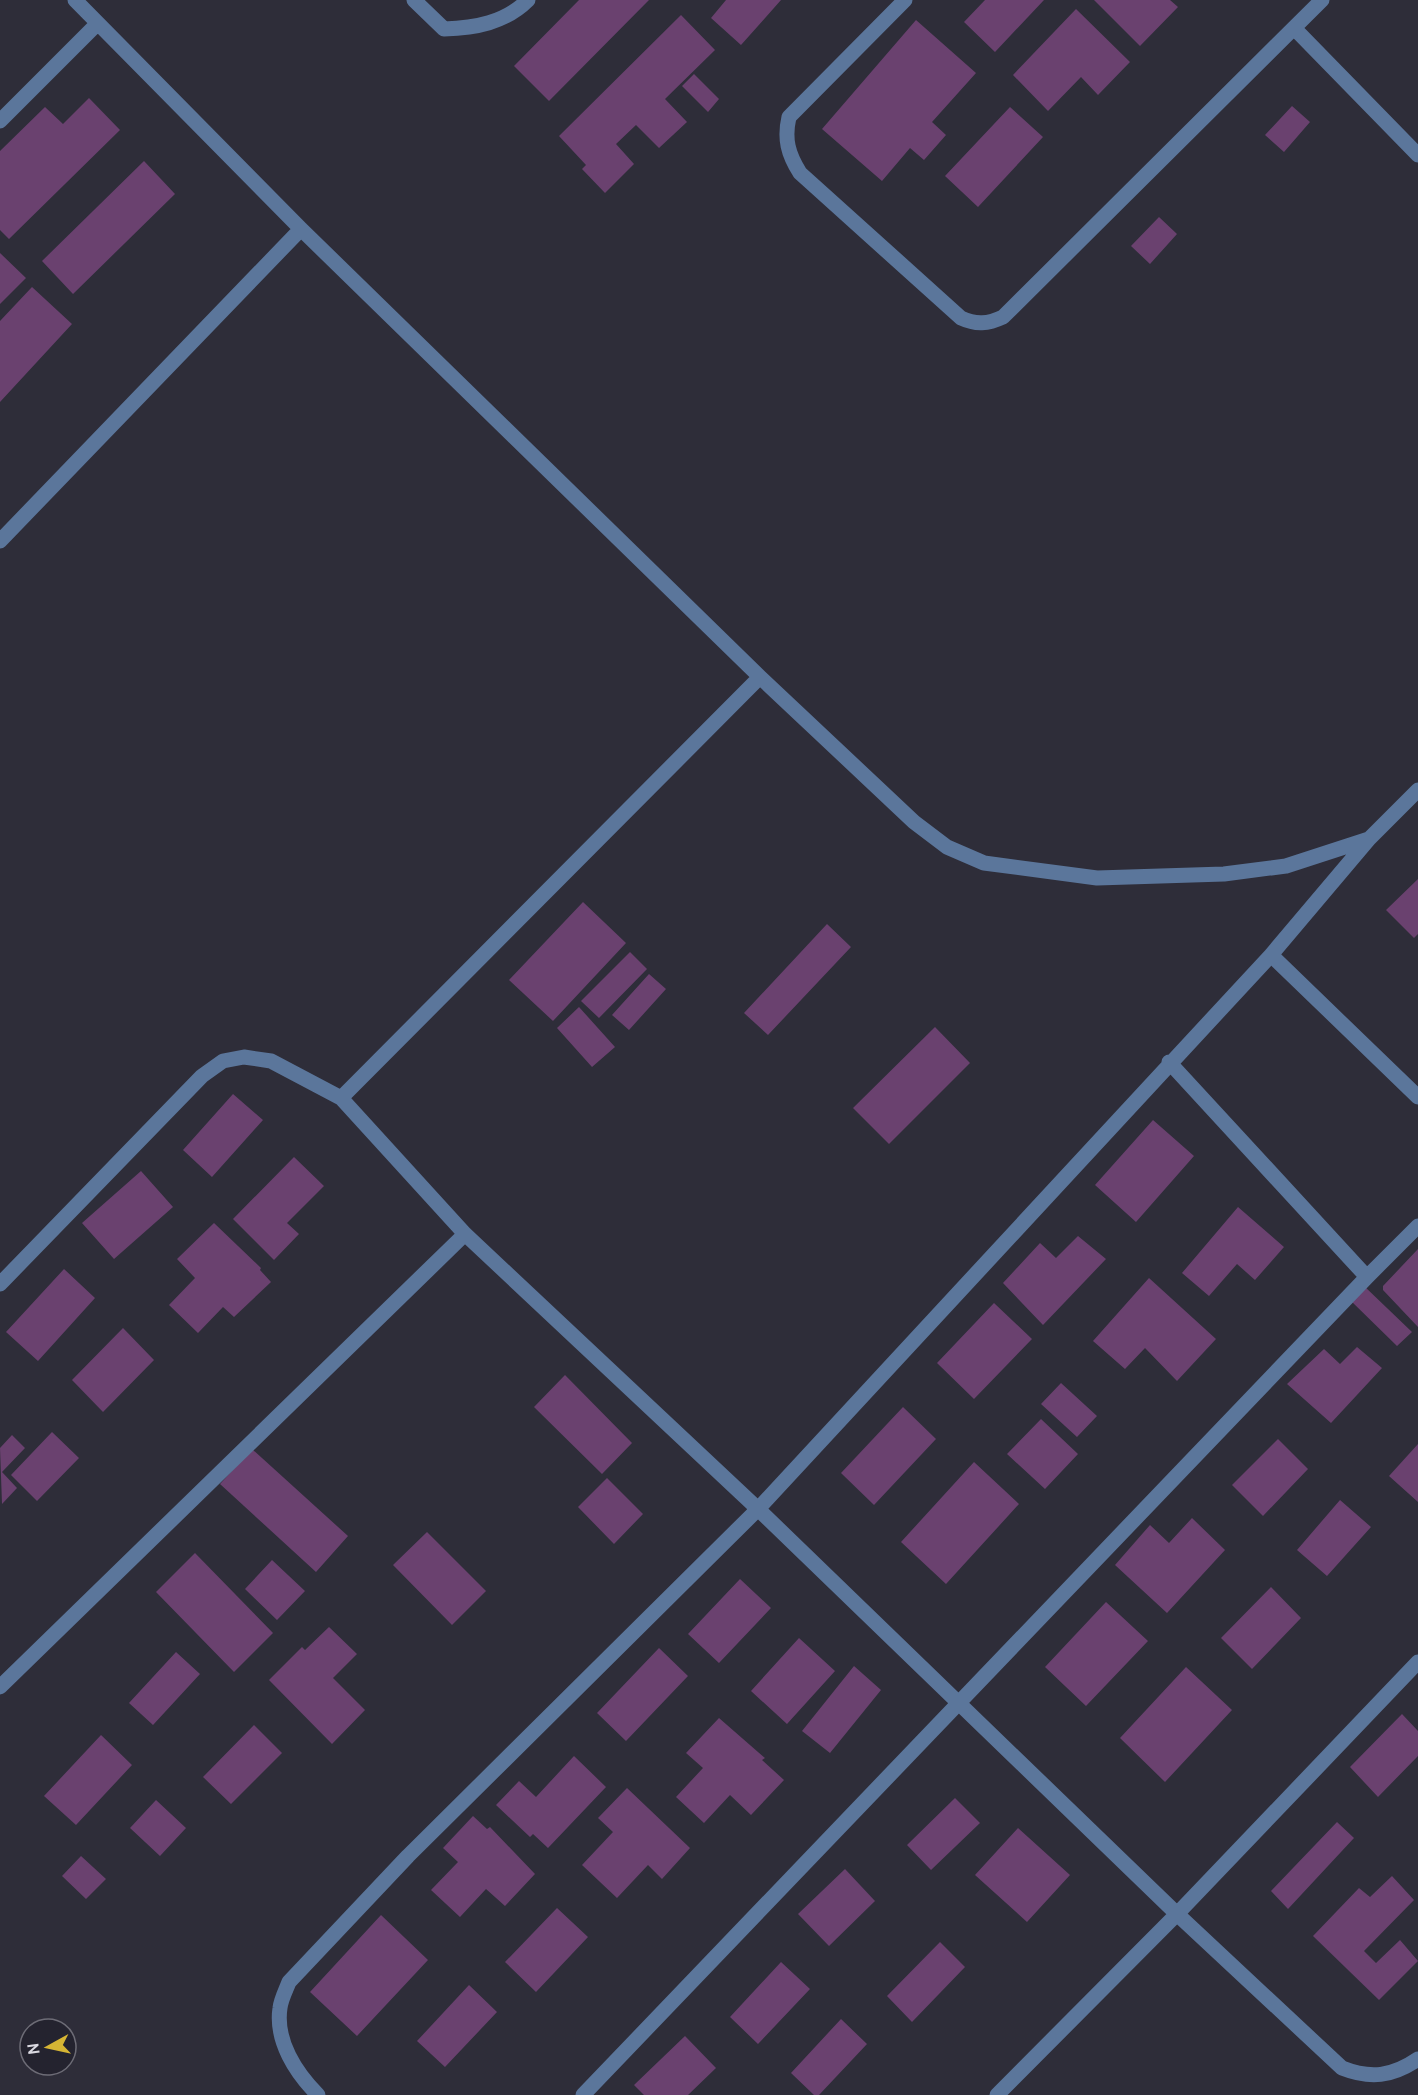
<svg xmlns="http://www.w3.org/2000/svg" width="1418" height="2095" font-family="Cabin,sans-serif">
  <rect width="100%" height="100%" fill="#2e2d39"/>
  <!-- building -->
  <path fill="#6a416f" d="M579,0H649L549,101L514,66Z
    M726,0H781L741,45L711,18Z
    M985,0H1044L995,52L964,22Z
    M1094,0H1170L1178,7L1140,46Z
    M1076,9L1130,62L1098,95L1081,77L1048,111L1013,75Z
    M681,15L715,50L665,99L687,122L659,148L636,125L616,144L634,164L605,193L582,169L586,165L559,136Z
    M916,20L976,73L932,122L946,135L924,160L910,148L882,181L822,129Z
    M694,74L719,99L708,112L682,86Z
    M89,98L120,130L9,239L0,230V151L45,107L63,124Z
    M1292,106L1310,122L1284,152L1265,135Z
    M1010,107L1043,137L978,207L945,176Z
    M144,161L175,194L73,294L42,261Z
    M1159,217L1177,234L1150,264L1131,246Z
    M0,253L26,278L0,304Z
    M32,287L72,324L0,402V321Z
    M1418,879V934L1414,938L1386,910Z
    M583,902L626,943L553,1021L509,980Z
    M827,924L851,947L768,1035L744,1013Z
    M630,952L647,969L599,1018L581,1001Z
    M649,974L666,989L629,1030L612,1015Z
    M579,1007L615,1047L592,1067L557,1028Z
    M935,1027L970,1063L889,1144L853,1108Z
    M233,1094L263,1120L212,1177L183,1150Z
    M1153,1120L1194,1156L1136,1222L1095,1185Z
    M294,1157L324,1186L287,1223L299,1234L274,1260L233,1219Z
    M141,1171L173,1207L114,1259L82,1223Z
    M1238,1207L1284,1247L1255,1280L1237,1264L1209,1296L1182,1273Z
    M214,1223L261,1268L260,1270L271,1282L234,1317L223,1307L198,1333L169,1305L195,1278L177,1259Z
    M1078,1236L1106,1259L1043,1325L1003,1283L1040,1243L1056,1258Z
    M1418,1249V1327L1383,1290V1286Z
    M64,1269L95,1298L38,1361L6,1332Z
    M1149,1278L1216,1339L1177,1381L1145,1348L1125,1369L1093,1341Z
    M1363,1285L1412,1332L1397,1346L1350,1300Z
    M994,1303L1032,1339L974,1399L937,1363Z
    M123,1328L154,1360L103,1412L72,1380Z
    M1357,1347L1382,1368L1331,1423L1287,1384L1324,1349L1340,1364Z
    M565,1375L632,1443L602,1474L534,1407Z
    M1061,1383L1097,1416L1077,1437L1041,1404Z
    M903,1407L936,1439L874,1505L841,1473Z
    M1041,1419L1078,1454L1045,1489L1007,1454Z
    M52,1432L79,1458L37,1501L11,1475Z
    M12,1435L25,1448L2,1472L17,1488L2,1504L0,1448Z
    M1278,1439L1308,1469L1263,1516L1232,1485Z
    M1418,1444V1502L1389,1476Z
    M252,1449L348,1536L316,1572L220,1484Z
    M974,1462L1019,1504L946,1584L901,1542Z
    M607,1478L643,1514L614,1544L578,1507Z
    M1340,1500L1371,1527L1327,1576L1297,1550Z
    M1192,1518L1225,1550L1167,1613L1115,1565L1150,1525L1169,1543Z
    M427,1532L486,1591L452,1625L393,1565Z
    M195,1553L273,1633L234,1672L156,1592Z
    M272,1560L305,1591L277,1620L245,1589Z
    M740,1579L771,1608L719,1663L688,1634Z
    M1271,1587L1301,1618L1252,1669L1221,1638Z
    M1106,1602L1148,1641L1086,1706L1045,1667Z
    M329,1627L357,1654L333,1678L365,1710L332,1744L269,1680L302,1647L305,1650Z
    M799,1638L835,1671L787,1724L751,1691Z
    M659,1648L688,1676L626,1741L597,1713Z
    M176,1652L200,1674L153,1725L129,1703Z
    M854,1666L881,1690L830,1753L802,1731Z
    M1186,1667L1232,1710L1165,1782L1120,1738Z
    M1402,1714L1418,1731V1756L1378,1797L1350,1767Z
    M719,1718L765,1758L762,1760L784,1780L751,1815L730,1795L704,1823L676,1797L703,1768L686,1753Z
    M254,1725L282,1753L231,1804L203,1777Z
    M101,1735L132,1765L76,1825L44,1796Z
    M574,1756L606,1787L548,1848L533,1834L530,1837L496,1805L519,1781L536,1797Z
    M627,1788L690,1848L662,1879L648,1865L617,1898L582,1865L613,1832L598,1818Z
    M955,1798L980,1823L931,1870L907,1845Z
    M156,1800L186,1828L160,1856L130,1828Z
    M473,1816L487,1829L490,1827L535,1874L505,1906L486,1889L460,1917L431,1890L458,1862L443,1848Z
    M1337,1822L1354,1838L1288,1909L1271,1891Z
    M1018,1828L1070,1875L1027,1922L975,1875Z
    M81,1856L106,1879L86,1899L62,1876Z
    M845,1869L875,1901L829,1946L798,1914Z
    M1392,1876L1414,1900L1364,1951L1376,1963L1400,1940L1418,1961L1379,2000L1313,1936L1359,1888L1370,1897Z
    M557,1908L588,1937L536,1992L505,1962Z
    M381,1915L428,1960L357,2036L310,1992Z
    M940,1942L965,1967L912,2022L887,1996Z
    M781,1962L810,1989L758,2044L730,2017Z
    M469,1985L497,2012L445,2067L417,2041Z
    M841,2019L867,2044L819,2095H814L791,2073Z
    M685,2036L716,2068L688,2095H644L634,2085Z"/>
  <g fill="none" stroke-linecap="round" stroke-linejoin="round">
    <!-- minor -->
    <path stroke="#5b769b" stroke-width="15" d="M75,0L301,229L760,677L914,822L947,847L984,863L1097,878L1224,874L1286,866L1369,839L1418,790
      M414,0L444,29C475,28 505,23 528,0
      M905,0L789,117C784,139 788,154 800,173L961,318C976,325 988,324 1003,317L1322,0
      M1294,28L1418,155
      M0,121L97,24
      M0,541L301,229
      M1271,955L1418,1097
      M1169,1062L1367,1277
      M341,1098L760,677
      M0,1284L202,1076L223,1061L244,1057L271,1061L341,1098L465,1234L758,1509L1177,1914L1342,2068C1370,2079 1392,2077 1418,2059
      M0,1687L465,1234
      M318,2095C296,2073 275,2041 280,2008C281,1999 286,1990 289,1982L408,1856L758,1509L1271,955L1369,839
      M583,2095L1367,1277L1418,1226
      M997,2095L1177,1914L1418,1662"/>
  </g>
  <!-- north arrow -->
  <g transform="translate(48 2047) rotate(262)"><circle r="28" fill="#24232f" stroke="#6d6c76" stroke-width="1.5"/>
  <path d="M0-4.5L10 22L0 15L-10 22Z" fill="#d6b534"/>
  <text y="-9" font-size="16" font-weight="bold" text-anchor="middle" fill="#dad9e1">N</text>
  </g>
</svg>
